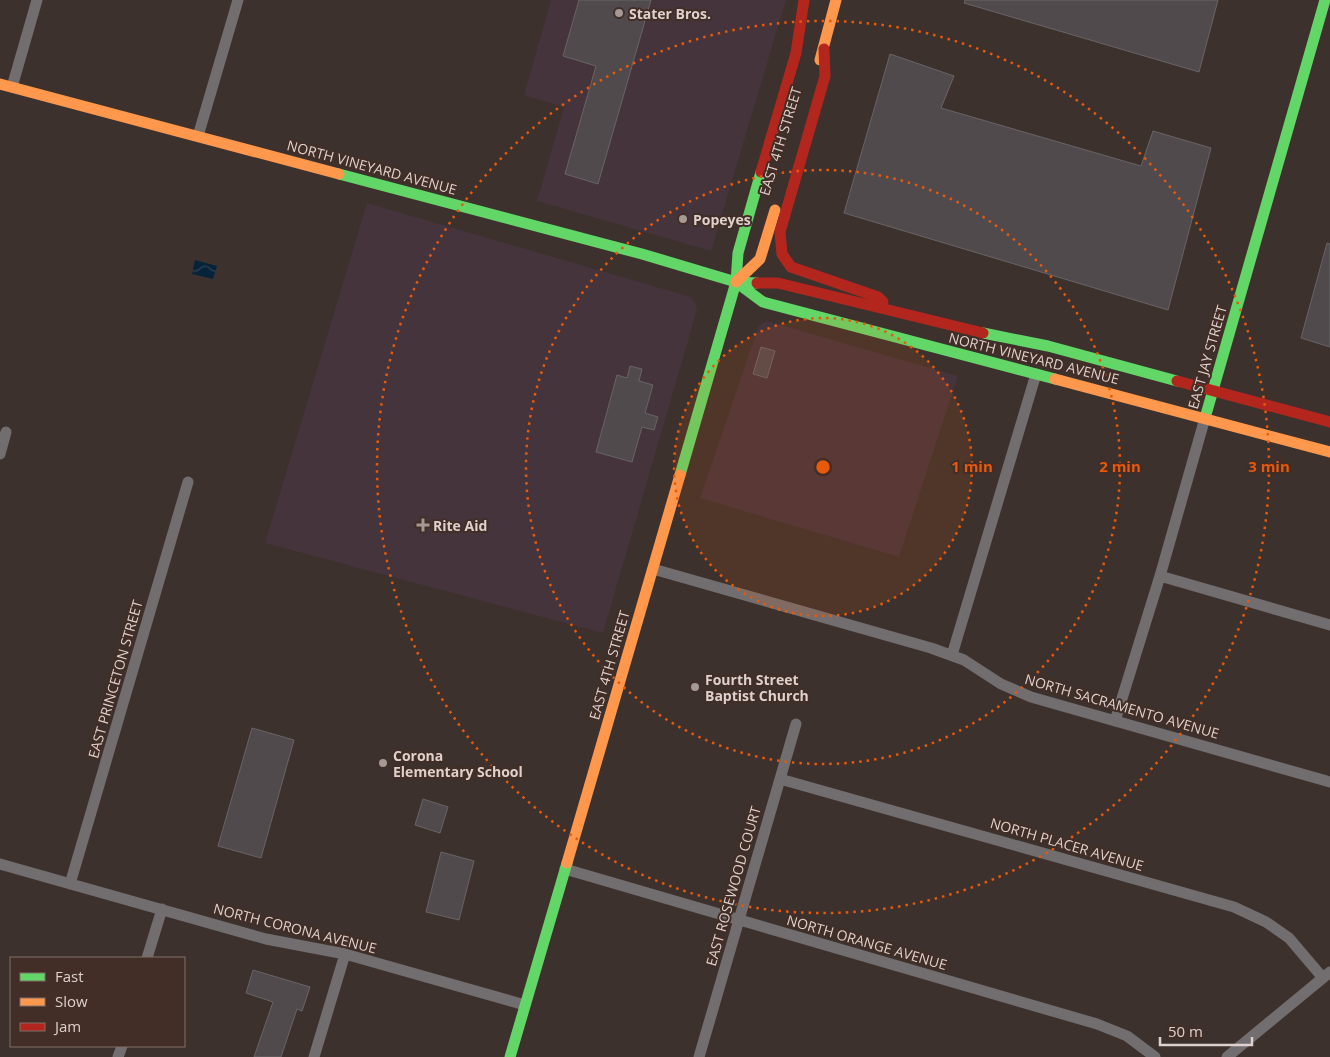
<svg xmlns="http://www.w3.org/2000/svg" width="1330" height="1057" font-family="'Open Sans',sans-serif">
  <defs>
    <pattern id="water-waves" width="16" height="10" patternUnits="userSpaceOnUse" patternTransform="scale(1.25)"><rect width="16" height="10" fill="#072339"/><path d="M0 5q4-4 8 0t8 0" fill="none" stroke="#2b4254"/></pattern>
  </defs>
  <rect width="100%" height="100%" fill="#3c312d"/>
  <!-- commercial -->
  <path fill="#46343c" d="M551,0H786L711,251L537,201L564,107L524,95Z
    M367,203L691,297L695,303L697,310L603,633L265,543Z
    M767,321L958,376L899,557L700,498L759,325Z"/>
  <!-- water -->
  <path fill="url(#water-waves)" d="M195,260L217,266L213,279L192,274Z"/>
  <!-- building -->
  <path fill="#504a4c" stroke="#696466" d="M579,0H651L598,184L565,174L596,66L563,56Z
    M965,0H1218L1199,72L964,3Z
    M890,54L954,76L941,108L1141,166L1153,131L1211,148L1168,310L844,213Z
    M1327,243L1330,244V347L1301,338Z
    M761,347L775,351L767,378L753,374Z
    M630,366L642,369L639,381L653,385L645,413L658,417L654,430L642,427L632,462L596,452L617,375L627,378Z
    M252,728L294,740L261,858L218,846Z
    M423,799L448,807L440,833L415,825Z
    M441,852L474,861L459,920L426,912Z
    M253,970L310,987L302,1011L297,1009L281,1057H254L273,1002L246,993Z"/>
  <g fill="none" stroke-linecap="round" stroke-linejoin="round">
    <!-- street -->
    <path stroke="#726d6e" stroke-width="11" d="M12,87L37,0
      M198,136L238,0
      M0,454L6,432
      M653,569L931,648L964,660L1001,684L1031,697L1330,782
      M1160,576L1330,625
      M952,655L1036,374
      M1115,721L1160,576L1205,418
      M780,779L1234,907L1266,922L1289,938L1323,978
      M0,864L266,939L345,954L525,1005
      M565,869L1097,1024L1127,1036L1155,1057
      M70,884L188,482
      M147,958L162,909
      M118,1057L122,1046
      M314,1057L345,954
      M699,1057L796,724
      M1227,1057L1330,972"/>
    <!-- fast -->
    <path stroke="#63d668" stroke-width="11" d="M339,174L642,254L736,282L757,283
      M736,282L763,302L1055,379
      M983,333L1048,346L1177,381
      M1205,418L1325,0
      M680,475L736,282L738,253L761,172
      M510,1057L567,863"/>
    <!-- slow -->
    <path stroke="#ff974d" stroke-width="11" d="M820,60L836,0
      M0,84L339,174
      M736,282L760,259L775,210
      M1055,379L1330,452
      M567,863L680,475"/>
    <!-- jam -->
    <path stroke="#b3261e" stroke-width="11" d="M824,49L825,76L780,232L782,254L791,267L878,297L883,302
      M761,172L796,53L804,0
      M757,283H778L983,333
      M1177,381L1330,422"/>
  </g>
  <!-- distance rings -->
  <circle cx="823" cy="467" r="149" fill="#e8590c" fill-opacity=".12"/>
  <g fill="none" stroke="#e8590c" stroke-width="2.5" stroke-dasharray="2.5 5">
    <circle cx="823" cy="467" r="149"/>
    <circle cx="823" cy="467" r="297"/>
    <circle cx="823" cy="467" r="446"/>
  </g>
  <!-- markers -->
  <g fill="#a59995" stroke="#422e27" stroke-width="2">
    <circle cx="619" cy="13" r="5"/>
    <circle cx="683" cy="219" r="5"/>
    <path d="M420.5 517.5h5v5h5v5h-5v5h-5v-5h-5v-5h5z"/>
    <circle cx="695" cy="687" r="5"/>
    <circle cx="383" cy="763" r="5"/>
  </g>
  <g text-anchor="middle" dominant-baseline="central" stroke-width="4" stroke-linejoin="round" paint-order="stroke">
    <!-- poi labels -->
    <g font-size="14" font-weight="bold" fill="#ded1cd" stroke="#422e27" text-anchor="start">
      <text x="629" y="13">Stater Bros.</text>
      <text x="693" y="219">Popeyes</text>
      <text x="433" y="525">Rite Aid</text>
      <text x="705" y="679">Fourth Street<tspan x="705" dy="16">Baptist Church</tspan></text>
      <text x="393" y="755">Corona<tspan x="393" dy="16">Elementary School</tspan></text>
    </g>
    <!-- street labels -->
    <g font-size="14" fill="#ded1cd" stroke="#422e27">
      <text transform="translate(780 141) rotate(-73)">EAST 4TH STREET</text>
      <text transform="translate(372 167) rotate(15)">NORTH VINEYARD AVENUE</text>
      <text transform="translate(1207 357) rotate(-74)">EAST JAY STREET</text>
      <text transform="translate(1034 358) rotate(14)">NORTH VINEYARD AVENUE</text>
      <text transform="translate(609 665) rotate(-74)">EAST 4TH STREET</text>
      <text transform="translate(115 679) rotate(-74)">EAST PRINCETON STREET</text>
      <text transform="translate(1122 706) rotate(16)">NORTH SACRAMENTO AVENUE</text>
      <text transform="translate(1067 844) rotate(16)">NORTH PLACER AVENUE</text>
      <text transform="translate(733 886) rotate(-74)">EAST ROSEWOOD COURT</text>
      <text transform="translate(295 928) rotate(14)">NORTH CORONA AVENUE</text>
      <text transform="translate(867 942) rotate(16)">NORTH ORANGE AVENUE</text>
    </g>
  </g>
  <circle cx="823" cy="467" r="8" fill="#e8590c" stroke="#422e27" stroke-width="2.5"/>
  <g font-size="15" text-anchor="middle" font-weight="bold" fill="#e8590c" stroke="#422e27" stroke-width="4" stroke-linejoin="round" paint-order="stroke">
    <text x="972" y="472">1 min</text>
    <text x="1120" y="472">2 min</text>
    <text x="1269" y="472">3 min</text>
  </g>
  <!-- legend -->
  <rect x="10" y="957" width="175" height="90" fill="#422e27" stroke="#806f69"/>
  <rect x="20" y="973" width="25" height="8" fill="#63d668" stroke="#806f69"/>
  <text x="55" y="982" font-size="15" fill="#ded1cd">Fast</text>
  <rect x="20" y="998" width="25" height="8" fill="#ff974d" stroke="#806f69"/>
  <text x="55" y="1007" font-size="15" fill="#ded1cd">Slow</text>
  <rect x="20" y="1023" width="25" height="8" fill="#b3261e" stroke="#806f69"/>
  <text x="55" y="1032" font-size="15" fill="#ded1cd">Jam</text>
  <!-- scale -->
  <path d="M1160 1037v8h92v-8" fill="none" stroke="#ded1cd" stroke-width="2.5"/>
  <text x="1168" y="1037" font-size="15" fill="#ded1cd" stroke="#422e27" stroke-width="4" paint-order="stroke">50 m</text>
</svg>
